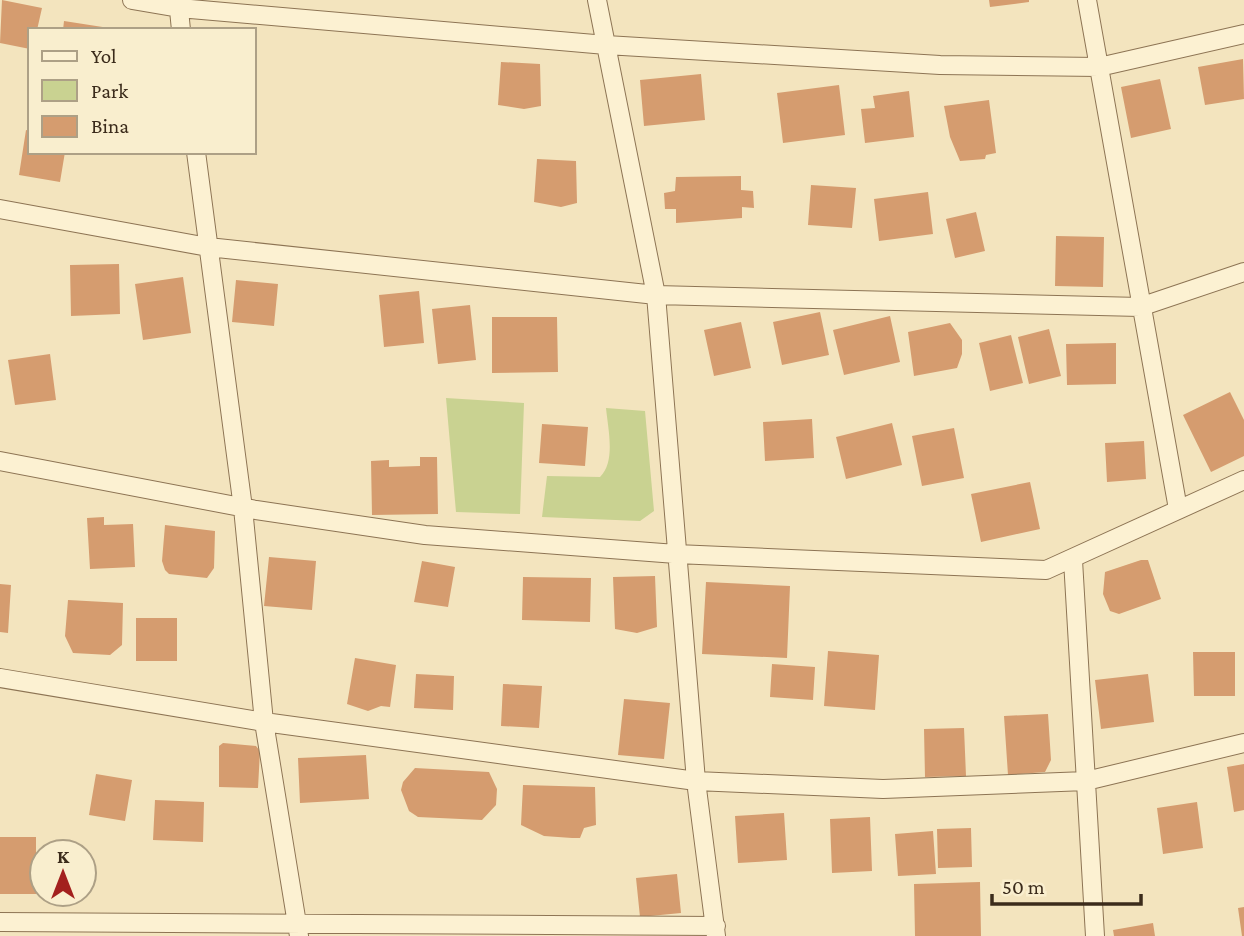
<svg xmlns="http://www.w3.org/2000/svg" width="1244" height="936" font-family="'Crimson Pro',serif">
  <rect width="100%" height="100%" fill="#f3e4be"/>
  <!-- green -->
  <path fill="#c9d291" d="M446,398L524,403L520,514L456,512Z
    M606,408L645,411L654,511L640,521L542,517L547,476L600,477C616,461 608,429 606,408Z"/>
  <!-- building -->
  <path fill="#d59c6f" d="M2,0L42,8L37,30H30V49L0,43Z
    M989,0H1029V2L990,7Z
    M64,21L109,28V30H63Z
    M1243,59L1244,99L1205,105L1198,67Z
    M501,62L540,64L541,106L524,109L498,105Z
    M701,74L705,120L644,126L640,80Z
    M1160,79L1171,129L1131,138L1121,87Z
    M839,85L845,135L783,143L777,93Z
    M909,91L914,137L865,143L861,109L875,108L873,96Z
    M989,100L996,153L986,155L985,159L960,161L950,137L944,106Z
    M26,130L30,131V152H65L60,182L19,175Z
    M537,159L576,161L577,203L561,207L534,202Z
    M741,176V190L753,191L754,208L742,207V218L676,223V209H665L664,193L675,191L676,177Z
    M811,185L856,188L852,228L808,225Z
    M928,192L933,234L879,241L874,199Z
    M976,212L985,251L955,258L946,219Z
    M1056,236L1104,237L1103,287L1055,286Z
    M119,264L120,314L71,316L70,265Z
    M183,277L191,333L143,340L135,284Z
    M236,280L278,284L274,326L232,322Z
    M419,291L424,343L384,347L379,295Z
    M470,305L476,360L438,364L432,309Z
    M820,312L829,355L782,365L773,322Z
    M890,316L900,362L844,375L833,330Z
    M492,317H557L558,372L492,373Z
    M741,322L751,368L714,376L704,330Z
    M950,323L962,340V354L957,368L914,376L908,332Z
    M1049,329L1061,376L1029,384L1018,337Z
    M1011,335L1023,383L990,391L979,343Z
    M1116,343V384L1067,385L1066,344Z
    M50,354L56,400L15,405L8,360Z
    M1230,392L1244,420V456L1211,472L1183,415Z
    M812,419L814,458L765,461L763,422Z
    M892,423L902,465L846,479L836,437Z
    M542,424L588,427L585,466L539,463Z
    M954,428L964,478L922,486L912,436Z
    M1144,441L1146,479L1107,482L1105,443Z
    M420,457H437L438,514L372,515L371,461L389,460V467L420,466Z
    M1030,482L1040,529L981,542L971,494Z
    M104,517V525L133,524L135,567L90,569L87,518Z
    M165,525L215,531L214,568L207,578L169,574L165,570L162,561Z
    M269,557L316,561L312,610L264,606Z
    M1141,560H1148L1161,599L1119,614L1110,611L1103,594L1105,572Z
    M422,561L455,567L448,607L414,602Z
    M655,576L657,627L637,633L615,629L613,577Z
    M523,577L591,578L590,622L522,620Z
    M706,582L790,586L787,658L702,654Z
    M0,584L11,585L8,633L0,632Z
    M68,600L123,603L122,645L110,655L73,653L65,636Z
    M136,618H177V661H136Z
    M828,651L879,655L875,710L824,706Z
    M1193,652H1235V696H1194Z
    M355,658L396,665L390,707L381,706L368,711L347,704Z
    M772,664L815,667L813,700L770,697Z
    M416,674L454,676L453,710L414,708Z
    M1148,674L1154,722L1101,729L1095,680Z
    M503,684L542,686L539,728L501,726Z
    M624,699L670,703L664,759L618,755Z
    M1048,714L1051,760L1045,772L1008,775L1004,716Z
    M964,728L966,776L925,777L924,729Z
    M223,743L256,746L260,751L258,788L219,787V746Z
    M366,755L369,799L300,803L298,758Z
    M1244,764V810L1234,812L1227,767Z
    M415,768L489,772L497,789L496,805L482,820L418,817L409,811L401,790L403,782Z
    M96,774L132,780L125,821L89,815Z
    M523,785L595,787L596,825L584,828L580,838H572L544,836L521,825Z
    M155,800L204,802L203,842L153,840Z
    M1197,802L1203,848L1163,854L1157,808Z
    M784,813L787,860L738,863L735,816Z
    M870,817L872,871L832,873L830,819Z
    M971,828L972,867L938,868L937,829Z
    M933,831L936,874L898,876L895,834Z
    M0,837H36V894H0Z
    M677,874L681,913L640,917L636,878Z
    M980,882L981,936H915L914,884Z
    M1244,907V936H1242L1238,908Z
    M1153,923L1155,936H1114L1113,930Z"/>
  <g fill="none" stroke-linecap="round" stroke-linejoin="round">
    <defs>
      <path id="street" d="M132,0L179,8L606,45L940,65L1099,67L1244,34
        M178,0L181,30
        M597,0L656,295L696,781L716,936
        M1087,0L1178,509
        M196,152L243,508L264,722L299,936
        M0,209L208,247L656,295L1140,307L1244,272
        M0,461L256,510L425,535L676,554L1046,570L1244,480
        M1073,560L1095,936
        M0,678L264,722L696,781L883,789L1086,781L1244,743
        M0,922L716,926"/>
    </defs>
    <!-- street casing -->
    <use href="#street" stroke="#8d7454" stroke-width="20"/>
    <!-- street -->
    <use href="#street" stroke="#fcf1d2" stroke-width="18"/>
  </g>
  <!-- legend -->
  <rect x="28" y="28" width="228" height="126" fill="#f9eece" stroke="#ada086" stroke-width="2"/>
  <rect x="42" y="51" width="35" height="10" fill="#fcf1d2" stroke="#ada086" stroke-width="2"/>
  <text x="91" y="63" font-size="21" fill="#3b2b1b">Yol</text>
  <rect x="42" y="80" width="35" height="21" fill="#c9d291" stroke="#ada086" stroke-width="2"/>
  <text x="91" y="98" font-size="21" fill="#3b2b1b">Park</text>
  <rect x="42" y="116" width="35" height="21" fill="#d59c6f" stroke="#ada086" stroke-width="2"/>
  <text x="91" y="133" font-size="21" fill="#3b2b1b">Bina</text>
  <!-- north arrow -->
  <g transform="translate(63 873)"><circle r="33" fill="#f9eece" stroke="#ada086" stroke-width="2"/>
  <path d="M0-5L12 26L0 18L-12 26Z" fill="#a3201e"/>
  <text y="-10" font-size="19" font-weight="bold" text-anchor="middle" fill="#3b2b1b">K</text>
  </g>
  <!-- scale -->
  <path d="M992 894v10h149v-10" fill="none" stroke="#3b2b1b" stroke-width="3.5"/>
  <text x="1002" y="894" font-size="21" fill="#3b2b1b" stroke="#f9eece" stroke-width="5" paint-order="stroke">50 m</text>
</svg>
